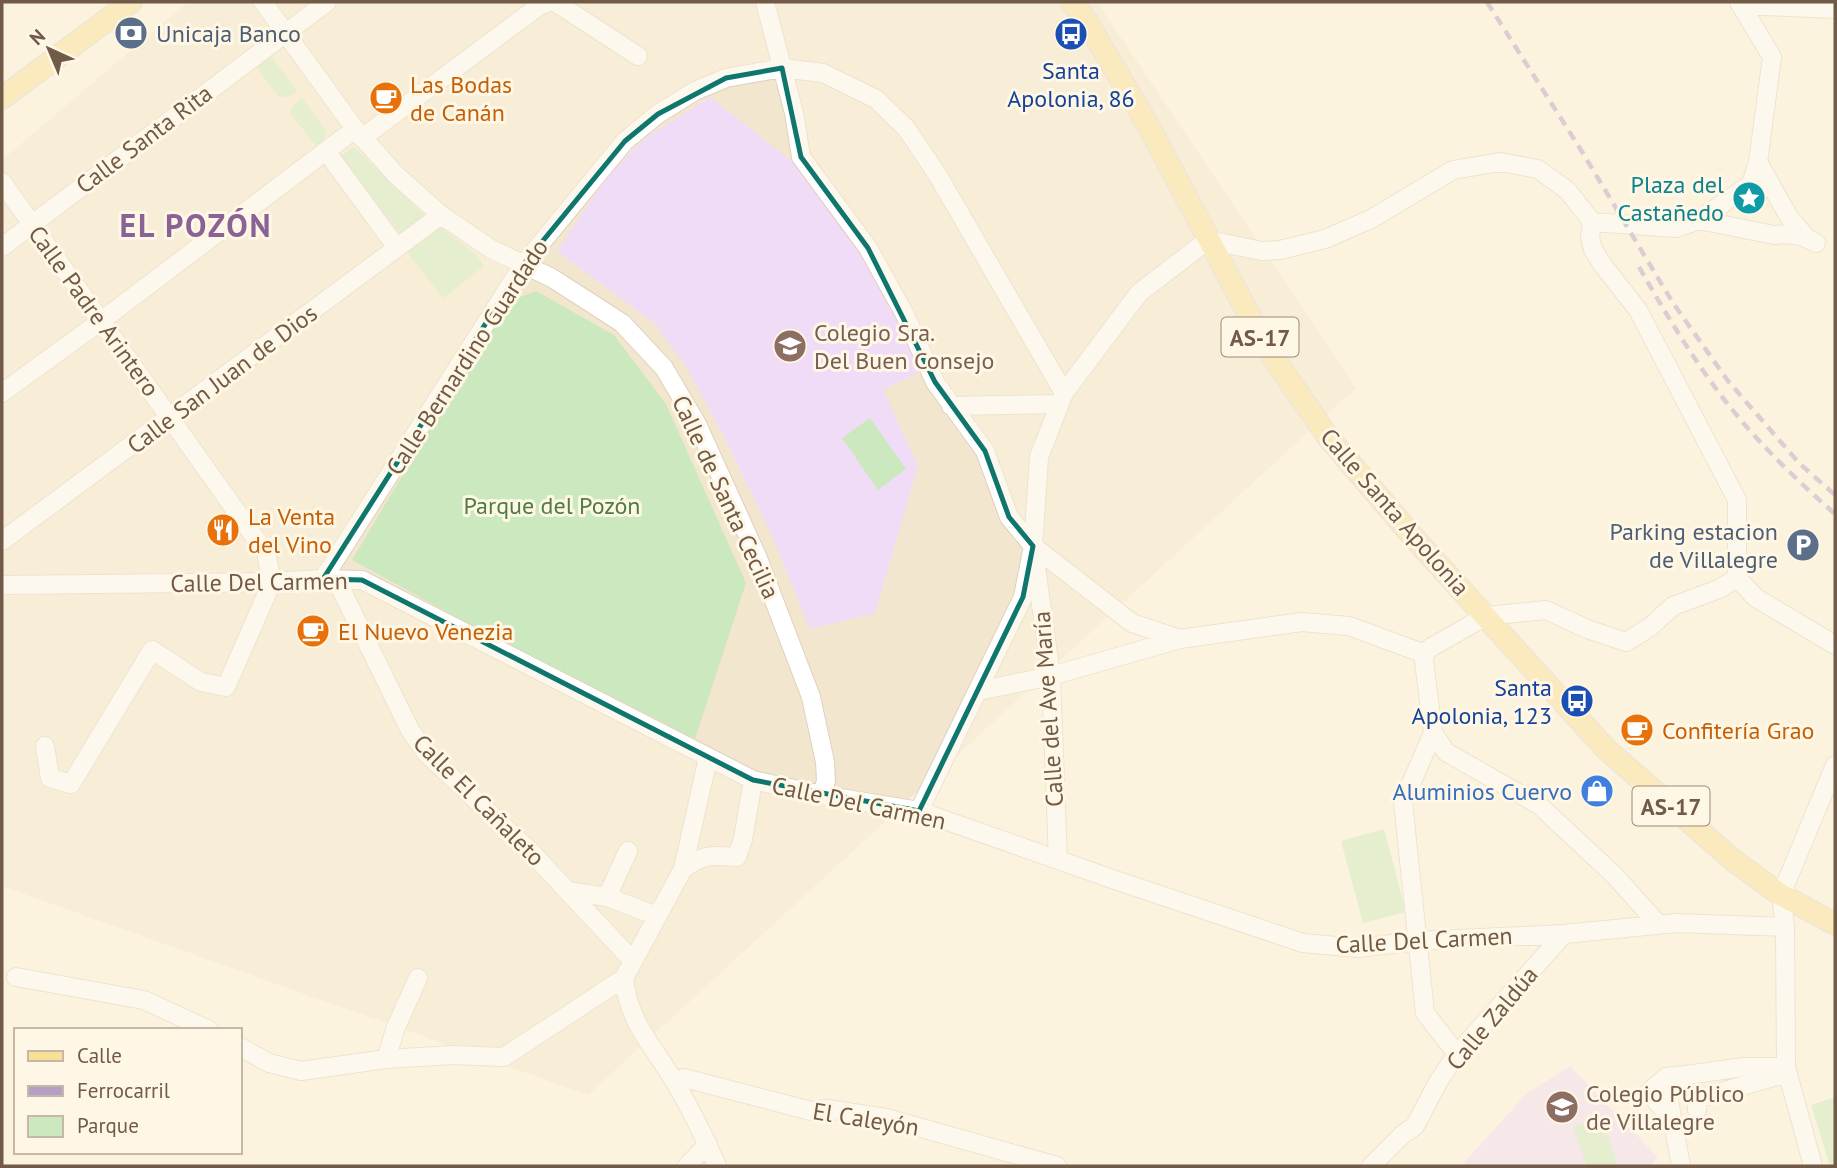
<svg xmlns="http://www.w3.org/2000/svg" width="1837" height="1168" font-family="'PT Sans',sans-serif">
  <rect width="100%" height="100%" fill="#fcf3df"/>
  <!-- residential -->
  <path fill="#f3e6ce" d="M188,2H1097L1356,388L588,1095L2,886V160Z"/>
  <!-- education -->
  <path fill="#f0dcf7" d="M710,97L802,169L871,267L922,371L883,390L918,466L875,613L810,629L772,535L724,437L687,368L655,324L557,251L605,180L644,139Z
    M1570,1066L1658,1157L1650,1166H1461L1526,1094Z"/>
  <!-- green -->
  <path fill="#cce8be" d="M270,54L297,91L288,97L278,96L255,65Z
    M302,98L327,132L322,142L317,147L290,113L293,105Z
    M354,147L428,219L403,237L340,157Z
    M439,226L476,255L484,266L443,298L407,252Z
    M536,291L614,335L666,404L746,583L695,739L471,625L352,560L505,303Z
    M870,418L906,469L878,490L842,438Z
    M1384,829L1406,912L1363,923L1341,841Z
    M1835,1097V1166H1830L1811,1105Z
    M1601,1117L1618,1166H1587L1573,1127Z"/>
  <g fill="none" stroke-linecap="round" stroke-linejoin="round">
    <defs>
      <path id="minor" d="M263,2L355,129L396,175L441,215L491,249L552,278L622,323L664,368L697,424L757,556L811,697L825,762L826,781L822,795
        M555,2L638,56
        M765,2L794,113L801,157L868,248L904,313L935,382L985,451L1009,517L1033,546L1051,676L1058,859
        M1741,5L1835,9
        M362,138L539,6L548,2
        M326,151L397,248
        M1758,162L1789,217L1806,237
        M2,182L266,553L272,582L226,687L201,682L152,650L71,784L50,778L45,746
        M1699,220L1774,235C1789,233 1803,235 1816,243
        M1592,222L1590,238L1593,249L1602,264L1638,310L1737,500V578L1756,598L1835,645
        M1592,222L1676,228L1699,220L1751,184L1758,162L1772,57L1739,2
        M2,247L327,2
        M2,393L101,321L355,129
        M951,406L1059,404
        M2,541L441,215
        M1033,546L1132,623L1180,639L1302,622L1349,626L1425,654
        M323,579L523,265L625,141L658,114L695,91L726,78L782,68L823,73L876,99L906,128L937,174L1064,393
        M337,581L410,730L426,753L531,852L633,961
        M2,585L272,582L323,579L362,580L753,780L822,795L919,811L1118,881L1303,943L1358,948L1417,941L1564,934L1676,923L1785,927
        M1425,654L1424,661L1433,733L1403,802L1425,1013L1457,1054
        M1425,654L1430,648L1486,616L1546,610L1587,629L1626,642L1650,627L1673,606L1719,589L1737,578
        M978,691L1051,676L1180,639
        M1433,733L1446,752L1539,805L1615,876L1659,925
        M919,811L1023,597L1033,546L1039,457L1064,393L1139,293L1208,240L1262,251L1280,250L1325,239L1371,219L1453,170L1500,162L1538,169L1568,191L1592,222
        M683,869C703,854 713,855 737,857L743,839L753,780
        M568,891L607,897L657,916
        M607,897L628,851
        M16,977L144,1000L209,1030
        M624,978C628,1022 654,1047 676,1084C691,1110 705,1138 717,1166
        M240,1047L269,1063L301,1071L386,1059L453,1055L504,1057L624,978L683,869L708,758
        M386,1059L396,1027L418,978
        M676,1084L684,1078L811,1111L827,1109L886,1118L1057,1166
        M1697,1110V1099L1787,1073
        M1670,1118L1649,1092L1666,1077L1687,1075
        M687,1166L708,1144
        M1371,1166L1402,1135L1415,1126L1438,1082L1457,1054L1564,934
        M1681,1166L1668,1096L1687,1075L1743,1067H1786
        M1813,1166L1786,1067L1785,927L1781,895L1835,765"/>
      <path id="major" d="M1072,2L1087,22L1149,127L1265,345L1328,437L1414,538L1606,749L1733,860L1781,895L1835,924
        M2,98L131,2"/>
    </defs>
    <!-- minor casing -->
    <use href="#minor" stroke="#dfd0bc" stroke-width="20"/>
    <!-- major casing -->
    <use href="#major" stroke="#ddd7d3" stroke-width="24"/>
    <!-- minor -->
    <use href="#minor" stroke="#fff" stroke-width="18"/>
    <!-- major -->
    <use href="#major" stroke="#fadf97" stroke-width="21"/>
    <!-- rail -->
    <path stroke="#b69fc4" stroke-width="4.5" stroke-dasharray="10 7" stroke-linecap="butt" d="M1487,2L1581,150L1673,303L1728,381L1799,463L1835,495
      M1639,267C1663,309 1688,351 1717,390C1751,436 1792,476 1835,514"/>
  </g>
  <!-- marked area -->
  <path d="M0 0H1837V1168H0ZM782,68L801,157L868,248L935,382L985,451L1009,517L1033,546L1023,597L919,811L753,780L362,580L323,579L523,265L625,141L658,114L726,78Z" fill="#fcf3df" fill-opacity=".55" fill-rule="evenodd"/>
  <path fill="none" stroke="#0f766e" stroke-width="5" stroke-linejoin="round" d="M782,68L801,157L868,248L935,382L985,451L1009,517L1033,546L1023,597L919,811L753,780L362,580L323,579L523,265L625,141L658,114L726,78Z"/>
  <!-- icons -->
  <defs>
    <symbol id="bank-disc" viewBox="-11 -11 22 22"><circle r="9.5" fill="#5c6f8a" stroke="#fff7e5"/><path d="M-6-4H6V4H-6ZM0-2.3a2.3 2.3 0 1 0 0 4.6a2.3 2.3 0 1 0 0-4.6Z" fill="#fff"/></symbol>
    <symbol id="bus-disc" viewBox="-11 -11 22 22"><circle r="9.5" fill="#1a4fb4" stroke="#fff7e5"/><path d="M-5-6H5V4H4V6H2V4H-2V6H-4V4H-5ZM-3.5-4V0h7V-4ZM-3.5 1.2v1.5H-2V1.2ZM2 1.2v1.5H3.5V1.2Z" fill="#fff"/></symbol>
    <symbol id="cafe-disc" viewBox="-11 -11 22 22"><circle r="9.5" fill="#e8710a" stroke="#fff7e5"/><path d="M-5.5-4.5H6V0H3Q3 3.5 0 3.5H-2.5Q-5.5 3.5-5.5 0ZM3-3.2v2h1.7v-2ZM-6 4.5H4V6H-6Z" fill="#fff"/></symbol>
    <symbol id="sight-disc" viewBox="-11 -11 22 22"><circle r="9.5" fill="#0f9aa8" stroke="#fff7e5"/><path d="M0-6L1.8-2.2L6-1.7L2.9 1.2L3.7 5.4L0 3.3L-3.7 5.4L-2.9 1.2L-6-1.7L-1.8-2.2Z" fill="#fff"/></symbol>
    <symbol id="school-disc" viewBox="-11 -11 22 22"><circle r="9.5" fill="#8d6e63" stroke="#fff7e5"/><path d="M0-5L7-2L0 1L-7-2ZM-4 1L0 2.5L4 1V4Q0 6-4 4Z" fill="#fff"/></symbol>
    <symbol id="restaurant-disc" viewBox="-11 -11 22 22"><circle r="9.5" fill="#e8710a" stroke="#fff7e5"/><path d="M-5-6h1v4h1v-4h1v4h1v-4h1v5L-1.5 .5V6h-2V.5L-5-1ZM5-6V6H3V1.5H1.5Q1.5-4 5-6Z" fill="#fff"/></symbol>
    <symbol id="parking-disc" viewBox="-11 -11 22 22"><circle r="9.5" fill="#5c6f8a" stroke="#fff7e5"/><path d="M-3.5-5.5H1a3.5 3.5 0 0 1 0 7H-1V5.5H-3.5ZM-1-3.4V-.6H.8a1.4 1.4 0 0 0 0-2.8Z" fill="#fff"/></symbol>
    <symbol id="shop-disc" viewBox="-11 -11 22 22"><circle r="9.5" fill="#3f7fe0" stroke="#fff7e5"/><path d="M-5-2.5h2.3a2.7 3.5 0 0 1 5.4 0H5L5.5 6h-11ZM-1.5-2.5h3a1.5 2.3 0 0 0-3 0Z" fill="#fff"/></symbol>
  </defs>
  <g fill-rule="evenodd">
    <use href="#bank-disc" x="112" y="14" width="38" height="38"/>
    <use href="#bus-disc" x="1052" y="15" width="38" height="38"/>
    <use href="#cafe-disc" x="367" y="79" width="38" height="38"/>
    <use href="#sight-disc" x="1730" y="179" width="38" height="38"/>
    <use href="#school-disc" x="771" y="327" width="38" height="38"/>
    <use href="#restaurant-disc" x="204" y="511" width="38" height="38"/>
    <use href="#parking-disc" x="1784" y="526" width="38" height="38"/>
    <use href="#cafe-disc" x="294" y="612" width="38" height="38"/>
    <use href="#bus-disc" x="1558" y="682" width="38" height="38"/>
    <use href="#cafe-disc" x="1618" y="711" width="38" height="38"/>
    <use href="#shop-disc" x="1578" y="772" width="38" height="38"/>
    <use href="#school-disc" x="1543" y="1088" width="38" height="38"/>
  </g>
  <g text-anchor="middle" dominant-baseline="central" stroke-width="6" stroke-linejoin="round" paint-order="stroke">
    <!-- shield labels -->
    <g fill="#fff7e5" stroke="#9c8976" stroke-width="2">
      <rect x="1221.5" y="317.5" width="77" height="39" rx="5"/>
      <rect x="1632.5" y="786.5" width="77" height="39" rx="5"/>
    </g>
    <g font-size="23" font-weight="bold" fill="#715a47">
      <text x="1260" y="337">AS-17</text>
      <text x="1671" y="806">AS-17</text>
    </g>
    <!-- service labels -->
    <g font-size="24" fill="#4e5e75" stroke="#fff7e5" text-anchor="start">
      <text x="156" y="33">Unicaja Banco</text>
      <text x="1778" y="531" text-anchor="end">Parking estacion<tspan x="1778" dy="28">de Villalegre</tspan></text>
    </g>
    <!-- transit labels -->
    <g font-size="24" fill="#164399" stroke="#fff7e5">
      <text x="1071" y="70">Santa<tspan x="1071" dy="28">Apolonia, 86</tspan></text>
      <text x="1552" y="687" text-anchor="end">Santa<tspan x="1552" dy="28">Apolonia, 123</tspan></text>
    </g>
    <!-- food labels -->
    <g font-size="24" fill="#c56008" stroke="#fff7e5" text-anchor="start">
      <text x="410" y="84">Las Bodas<tspan x="410" dy="28">de Canán</tspan></text>
      <text x="248" y="516">La Venta<tspan x="248" dy="28">del Vino</tspan></text>
      <text x="338" y="631">El Nuevo Venezia</text>
      <text x="1662" y="730">Confitería Grao</text>
    </g>
    <!-- street labels -->
    <g font-size="24" fill="#715a47" stroke="#fff7e5">
      <text transform="translate(144 139) rotate(-37)">Calle Santa Rita</text>
      <text transform="translate(94 311) rotate(54)">Calle Padre Arintero</text>
      <text transform="translate(467 357) rotate(-57)">Calle Bernardino Guardado</text>
      <text transform="translate(222 379) rotate(-37)">Calle San Juan de Dios</text>
      <text transform="translate(726 497) rotate(65)">Calle de Santa Cecilia</text>
      <text transform="translate(1395 512) rotate(49)">Calle Santa Apolonia</text>
      <text transform="translate(259 582) rotate(-1)">Calle Del Carmen</text>
      <text transform="translate(1048 709) rotate(-94)">Calle del Ave María</text>
      <text transform="translate(479 800) rotate(45)">Calle El Cañaleto</text>
      <text transform="translate(859 803) rotate(12)">Calle Del Carmen</text>
      <text transform="translate(1424 940) rotate(-3)">Calle Del Carmen</text>
      <text transform="translate(1492 1018) rotate(-50)">Calle Zaldúa</text>
      <text transform="translate(866 1119) rotate(9)">El Caleyón</text>
    </g>
    <!-- culture labels -->
    <g font-size="24" fill="#0d838f" stroke="#fff7e5" text-anchor="end">
      <text x="1724" y="184">Plaza del<tspan x="1724" dy="28">Castañedo</tspan></text>
    </g>
    <!-- education labels -->
    <g font-size="24" fill="#785e54" stroke="#fff7e5" text-anchor="start">
      <text x="814" y="332">Colegio Sra.<tspan x="814" dy="28">Del Buen Consejo</tspan></text>
      <text x="1586" y="1093">Colegio Público<tspan x="1586" dy="28">de Villalegre</tspan></text>
    </g>
    <!-- park labels -->
    <g font-size="24" fill="#4e7d42" stroke="#fff7e5">
      <text x="552" y="505">Parque del Pozón</text>
    </g>
    <!-- shop labels -->
    <g font-size="24" fill="#366cbe" stroke="#fff7e5" text-anchor="end">
      <text x="1572" y="791">Aluminios Cuervo</text>
    </g>
    <!-- district labels -->
    <g font-size="32" font-weight="bold" letter-spacing="2" fill="#896395" stroke="#fff7e5">
      <text x="196" y="225">EL POZÓN</text>
    </g>
  </g>
  <!-- border -->
  <rect width="1837" height="1168" fill="none" stroke="#715a47" stroke-width="7"/>
  <!-- legend -->
  <rect x="14" y="1028" width="228" height="126" fill="#fff7e5" stroke="#c6b8a6" stroke-width="2"/>
  <rect x="28" y="1051" width="35" height="10" fill="#fadf97" stroke="#c6b8a6" stroke-width="2"/>
  <text x="77" y="1063" font-size="21" fill="#715a47">Calle</text>
  <rect x="28" y="1086" width="35" height="10" fill="#b69fc4" stroke="#c6b8a6" stroke-width="2"/>
  <text x="77" y="1098" font-size="21" fill="#715a47">Ferrocarril</text>
  <rect x="28" y="1116" width="35" height="21" fill="#cce8be" stroke="#c6b8a6" stroke-width="2"/>
  <text x="77" y="1133" font-size="21" fill="#715a47">Parque</text>
  <!-- north arrow -->
  <g transform="translate(49 49) rotate(316)" stroke="#fff7e5" stroke-width="5" paint-order="stroke">
  <path d="M0-5L12 26L0 18L-12 26Z" fill="#715a47"/>
  <text y="-10" font-size="19" font-weight="bold" text-anchor="middle" fill="#715a47">N</text>
  </g>
</svg>
